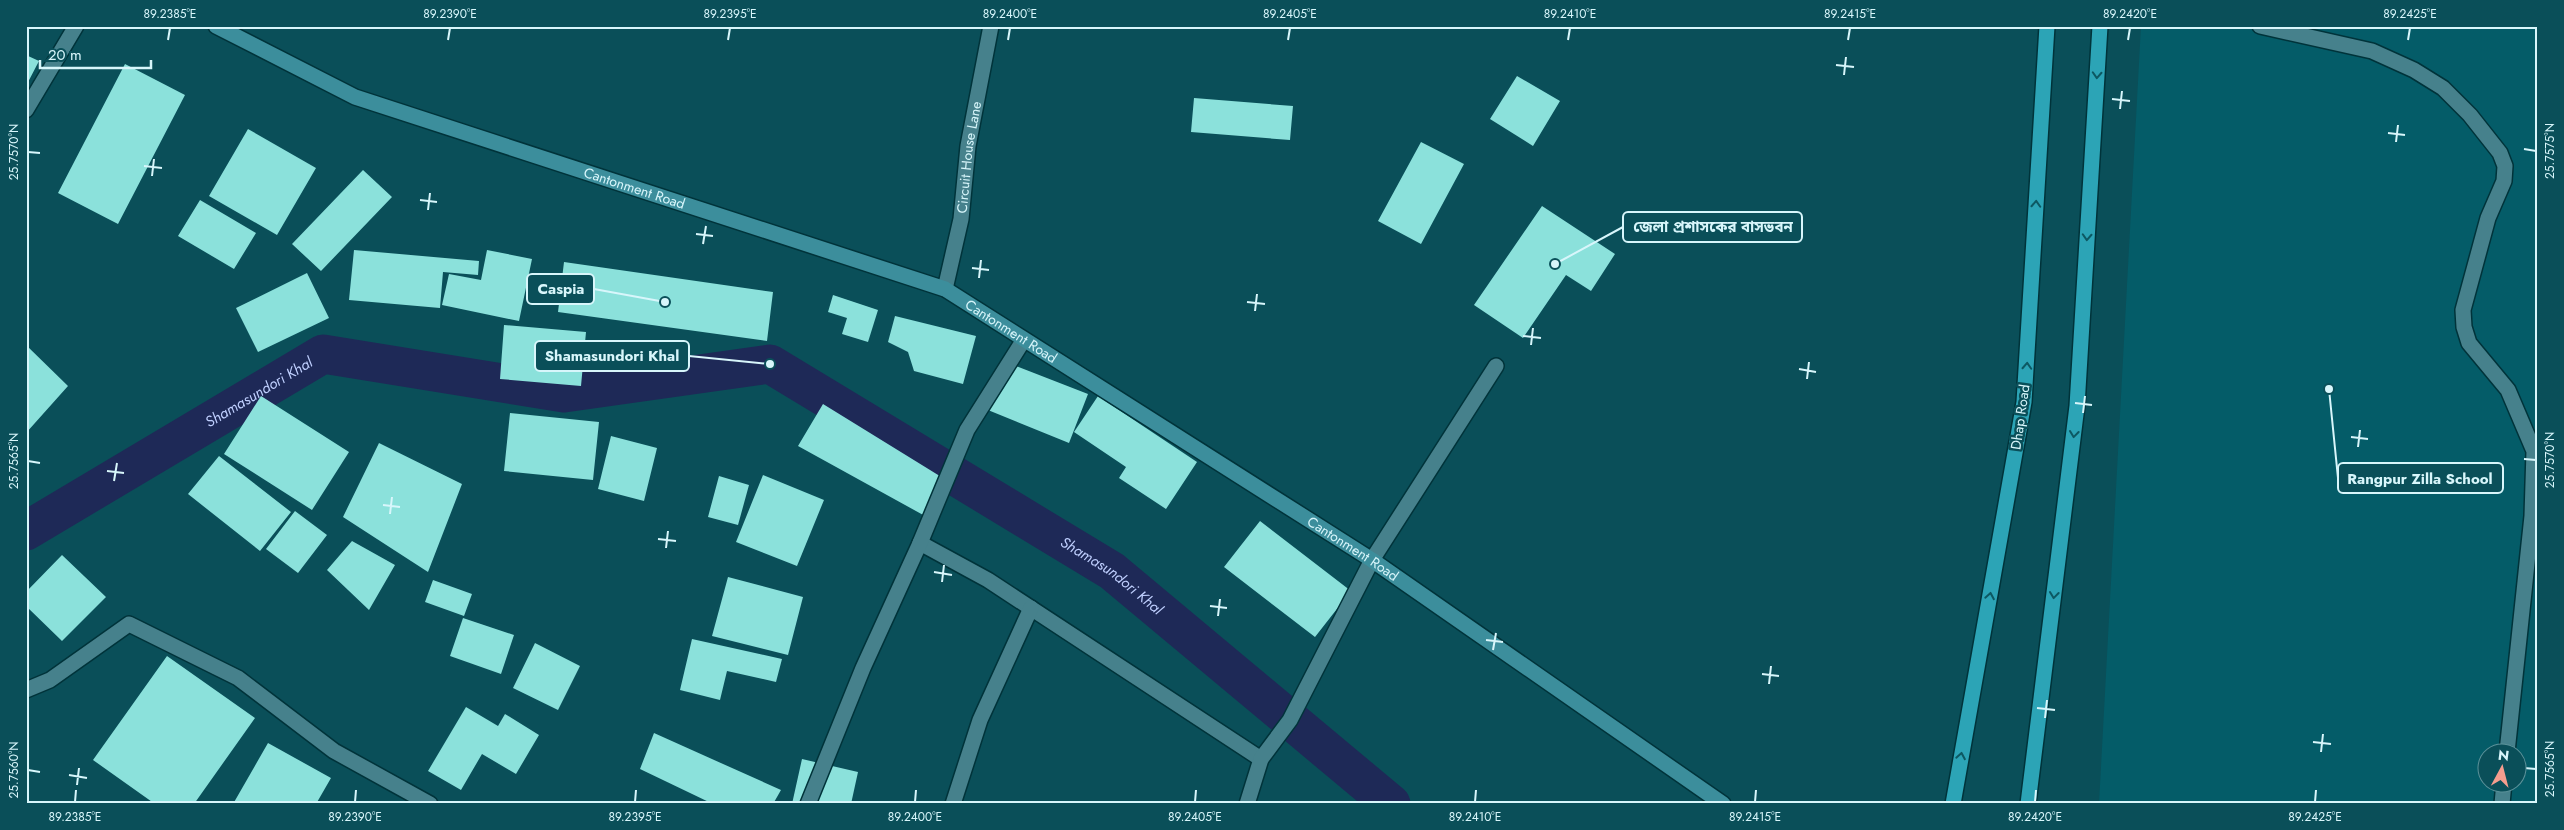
<svg xmlns="http://www.w3.org/2000/svg" width="2564" height="830" font-family="Jost,'Noto Sans Bengali',sans-serif">
  <rect width="100%" height="100%" fill="#0a4f59"/>
  <!-- built -->
  <path fill="#045c68" fill-rule="evenodd" d="M2141,26H2538V804H2099ZM2486,752H2516V782H2486Z"/>
  <g fill="none" stroke-linecap="round" stroke-linejoin="round">
    <!-- canal -->
    <path stroke="#1e2957" stroke-width="39" id="s1" d="M26,531L323,354L564,393L770,364L1112,571L1391,804"/>
  </g>
  <!-- building -->
  <path fill="#8be1db" d="M26,55L39,61L26,86Z
    M125,64L185,95L118,224L58,193Z
    M1517,76L1560,101L1533,146L1490,119Z
    M1194,98L1293,106L1290,140L1191,132Z
    M248,129L316,168L277,235L209,196Z
    M1421,142L1464,164L1421,244L1378,221Z
    M363,170L392,197L321,271L292,244Z
    M200,200L256,233L234,269L178,236Z
    M1542,206L1615,254L1591,291L1566,275L1523,338L1474,305Z
    M354,250L479,261L478,275L443,272L440,308L349,300Z
    M487,250L532,259L519,321L442,305L449,274L481,280Z
    M564,262L773,292L767,341L558,312Z
    M307,273L329,318L258,352L236,308Z
    M833,295L878,310L868,342L842,334L847,318L828,312Z
    M895,316L976,336L963,384L914,371L908,352L888,342Z
    M504,325L586,332L581,386L500,379Z
    M26,345L68,386L26,433Z
    M1003,361L1088,394L1069,443L983,408Z
    M261,396L349,452L312,510L224,454Z
    M1098,396L1197,462L1166,509L1119,478L1126,467L1074,432Z
    M823,404L943,478L925,516L798,446Z
    M510,413L599,422L593,480L504,471Z
    M611,436L657,448L644,501L598,489Z
    M379,443L462,484L428,572L343,517Z
    M219,456L291,512L260,551L188,494Z
    M763,475L824,500L797,566L736,542Z
    M719,476L749,485L738,525L708,517Z
    M295,511L327,535L298,573L266,549Z
    M1260,521L1351,591L1315,637L1224,567Z
    M352,541L395,565L369,610L327,570Z
    M62,555L106,597L62,641L26,606V592Z
    M728,577L803,597L788,655L712,636Z
    M433,580L472,594L464,616L425,602Z
    M463,618L514,635L501,674L450,656Z
    M692,639L782,659L776,682L727,671L720,700L680,690Z
    M535,643L580,666L558,710L513,688Z
    M167,656L255,718L194,804H155L93,760Z
    M466,707L498,726L505,714L539,735L516,774L482,754L461,790L428,771Z
    M654,733L781,790L773,804H713L640,769Z
    M268,743L331,778L316,804H233Z
    M802,759L858,772L851,804H792Z"/>
  <g fill="none" stroke-linecap="round" stroke-linejoin="round">
    <defs>
      <path id="service" d="M2260,26L2372,51L2414,70L2443,88L2470,115L2500,153L2505,166L2504,181L2488,218L2463,310L2464,327L2469,343L2508,390L2534,451L2532,516L2507,752
        M2502,804L2504,782"/>
      <g id="minor">
        <path d="M26,110L76,26"/>
        <path id="s2" d="M945,289L961,219L968,146L991,26"/>
        <path d="M920,543L988,580L1261,759"/>
        <path d="M26,690L50,680L129,624L238,678L334,751L430,804"/>
        <path d="M808,804L863,668L920,543L967,430L1023,341"/>
        <path d="M953,804L980,720L1031,608"/>
        <path d="M1247,804L1261,759L1290,720L1372,560L1496,366"/>
      </g>
      <g id="secondary">
        <path id="s3" d="M216,26L355,97L945,289L1372,560L1723,804"/>
      </g>
      <path id="trunk" d="M1953,804L2024,402L2047,26
        M2028,804L2077,406L2100,26"/>
    </defs>
    <!-- service casing -->
    <use href="#service" stroke="#00333a" stroke-width="18"/>
    <!-- minor casing -->
    <use href="#minor" stroke="#00333a" stroke-width="18"/>
    <!-- secondary casing -->
    <use href="#secondary" stroke="#00333a" stroke-width="18"/>
    <!-- trunk casing -->
    <use href="#trunk" stroke="#00333a" stroke-width="18"/>
    <!-- service -->
    <use href="#service" stroke="#46818c" stroke-width="15"/>
    <!-- minor -->
    <use href="#minor" stroke="#46818c" stroke-width="15"/>
    <!-- secondary -->
    <use href="#secondary" stroke="#3c8e9c" stroke-width="15"/>
    <!-- trunk -->
    <use href="#trunk" stroke="#2ca4b6" stroke-width="15"/>
  </g>
  <!-- one-way arrows -->
  <defs><path id="oneway-chevron" d="M-2-3.5L2.5 0L-2 3.5" fill="none" stroke-width="1.6" stroke-linecap="round" stroke-linejoin="round" transform="scale(1.25)"/></defs>
  <g stroke="#0d5862">
    <use href="#oneway-chevron" transform="translate(2097 75) rotate(93)"/>
    <use href="#oneway-chevron" transform="translate(2036 204) rotate(-87)"/>
    <use href="#oneway-chevron" transform="translate(2087 237) rotate(93)"/>
    <use href="#oneway-chevron" transform="translate(2027 366) rotate(-87)"/>
    <use href="#oneway-chevron" transform="translate(2074 434) rotate(97)"/>
    <use href="#oneway-chevron" transform="translate(2054 595) rotate(97)"/>
    <use href="#oneway-chevron" transform="translate(1990 596) rotate(-80)"/>
    <use href="#oneway-chevron" transform="translate(1961 756) rotate(-80)"/>
  </g>
  <!-- ticks -->
  <path fill="none" stroke="#d8f6fb" stroke-width="2" d="M168,40L170,28M448,40L450,28M728,40L730,28M1008,40L1010,28M1288,40L1290,28M1568,40L1570,28M1848,40L1850,28M2128,40L2130,28M2408,40L2410,28M1836,65L1854,67M1844,75L1846,57M2112,99L2130,101M2120,109L2122,91M2388,133L2405,135M2396,142L2398,125M2524,149L2536,151M28,152L40,153M144,166L162,168M152,176L154,159M420,200L437,202M428,210L430,193M696,234L713,236M703,244L706,226M972,268L989,270M979,278L981,260M1247,302L1265,304M1255,311L1257,294M1523,336L1541,338M1531,345L1533,328M1799,369L1816,372M1807,379L1809,362M2075,403L2092,405M2083,413L2085,396M2351,437L2368,439M2358,447L2360,430M2524,459L2536,460M28,461L40,463M107,471L124,473M114,481L117,463M383,505L400,507M390,514L392,497M658,539L676,541M666,548L668,531M934,572L952,575M942,582L944,565M1210,606L1227,608M1218,616L1220,599M1486,640L1503,642M1493,650L1496,633M1762,674L1779,676M1769,684L1771,666M2037,708L2055,710M2045,718L2047,700M2313,742L2331,744M2321,752L2323,734M2524,768L2536,769M28,770L40,772M69,775L87,778M77,785L79,768M75,802L76,790M355,802L356,790M635,802L636,790M915,802L916,790M1195,802L1196,790M1475,802L1476,790M1755,802L1756,790M2035,802L2036,790M2315,802L2316,790"/>
  <g text-anchor="middle" dominant-baseline="central" stroke-width="5" stroke-linejoin="round" paint-order="stroke">
    <!-- street labels -->
    <g font-size="14" fill="#d8f6fb" stroke="#0a4f59">
      <text stroke="none"><textPath href="#s2" startOffset="134">Circuit House Lane</textPath></text>
      <text stroke="none"><textPath href="#s3" startOffset="450">Cantonment Road</textPath></text>
      <text stroke="none"><textPath href="#s3" startOffset="855">Cantonment Road</textPath></text>
      <text transform="translate(2020 417) rotate(-82)">Dhap Road</text>
      <text stroke="none"><textPath href="#s3" startOffset="1260">Cantonment Road</textPath></text>
    </g>
    <!-- water labels -->
    <g font-size="15" font-style="italic" fill="#bfcffe" stroke="#0a4f59">
      <text stroke="none"><textPath href="#s1" startOffset="271">Shamasundori Khal</textPath></text>
      <text stroke="none"><textPath href="#s1" startOffset="1200">Shamasundori Khal</textPath></text>
    </g>
  </g>
  <!-- callouts -->
  <path fill="none" stroke="#d8f6fb" stroke-width="2" d="M1555 264L1623 227M665 302L594 289M770 364L689 356M2329 389L2338 478"/>
  <g fill="#d8f6fb" stroke="#0a4f59" stroke-width="2">
    <circle cx="1555" cy="264" r="5"/>
    <circle cx="665" cy="302" r="5"/>
    <circle cx="770" cy="364" r="5"/>
    <circle cx="2329" cy="389" r="5"/>
  </g>
  <g fill="#0a4f59" stroke="#d8f6fb" stroke-width="2">
    <rect x="1623" y="212" width="179" height="30" rx="5"/>
    <rect x="527" y="274" width="67" height="30" rx="5"/>
    <rect x="535" y="341" width="154" height="30" rx="5"/>
    <rect x="2338" y="463" width="165" height="30" rx="5"/>
  </g>
  <g font-size="15" text-anchor="middle" font-weight="bold" fill="#d8f6fb">
    <text x="1713" y="232">জেলা প্রশাসকের বাসভবন</text>
    <text x="561" y="294">Caspia</text>
    <text x="612" y="361">Shamasundori Khal</text>
    <text x="2420" y="484">Rangpur Zilla School</text>
  </g>
  <!-- border -->
  <rect width="2564" height="830" fill="none" stroke="#0a4f59" stroke-width="55"/>
  <!-- north arrow -->
  <g transform="translate(2502 768) rotate(7)"><circle r="24" fill="#0a4f59" stroke="#5c929a"/>
  <path d="M0-4L9 19L0 12L-9 19Z" fill="#f59d8e"/>
  <text y="-8" font-size="14" font-weight="bold" text-anchor="middle" fill="#d8f6fb">N</text>
  </g>
  <!-- scale -->
  <path d="M40 60v8h111v-8" fill="none" stroke="#d8f6fb" stroke-width="2.5"/>
  <text x="48" y="60" font-size="15" fill="#d8f6fb" stroke="#0a4f59" stroke-width="4" paint-order="stroke">20 m</text>
  <rect x="28" y="28" width="2508" height="774" fill="none" stroke="#d8f6fb" stroke-width="2"/>
  <g font-size="12" text-anchor="middle" fill="#d8f6fb">
    <text x="170" y="18">89.2385°E</text>
    <text x="450" y="18">89.2390°E</text>
    <text x="730" y="18">89.2395°E</text>
    <text x="1010" y="18">89.2400°E</text>
    <text x="1290" y="18">89.2405°E</text>
    <text x="1570" y="18">89.2410°E</text>
    <text x="1850" y="18">89.2415°E</text>
    <text x="2130" y="18">89.2420°E</text>
    <text x="2410" y="18">89.2425°E</text>
    <text transform="translate(2550 151) rotate(-90)" y="4">25.7575°N</text>
    <text transform="translate(14 152) rotate(-90)" y="4">25.7570°N</text>
    <text transform="translate(2550 460) rotate(-90)" y="4">25.7570°N</text>
    <text transform="translate(14 461) rotate(-90)" y="4">25.7565°N</text>
    <text transform="translate(2550 769) rotate(-90)" y="4">25.7565°N</text>
    <text transform="translate(14 770) rotate(-90)" y="4">25.7560°N</text>
    <text x="75" y="821">89.2385°E</text>
    <text x="355" y="821">89.2390°E</text>
    <text x="635" y="821">89.2395°E</text>
    <text x="915" y="821">89.2400°E</text>
    <text x="1195" y="821">89.2405°E</text>
    <text x="1475" y="821">89.2410°E</text>
    <text x="1755" y="821">89.2415°E</text>
    <text x="2035" y="821">89.2420°E</text>
    <text x="2315" y="821">89.2425°E</text>
  </g>
</svg>
